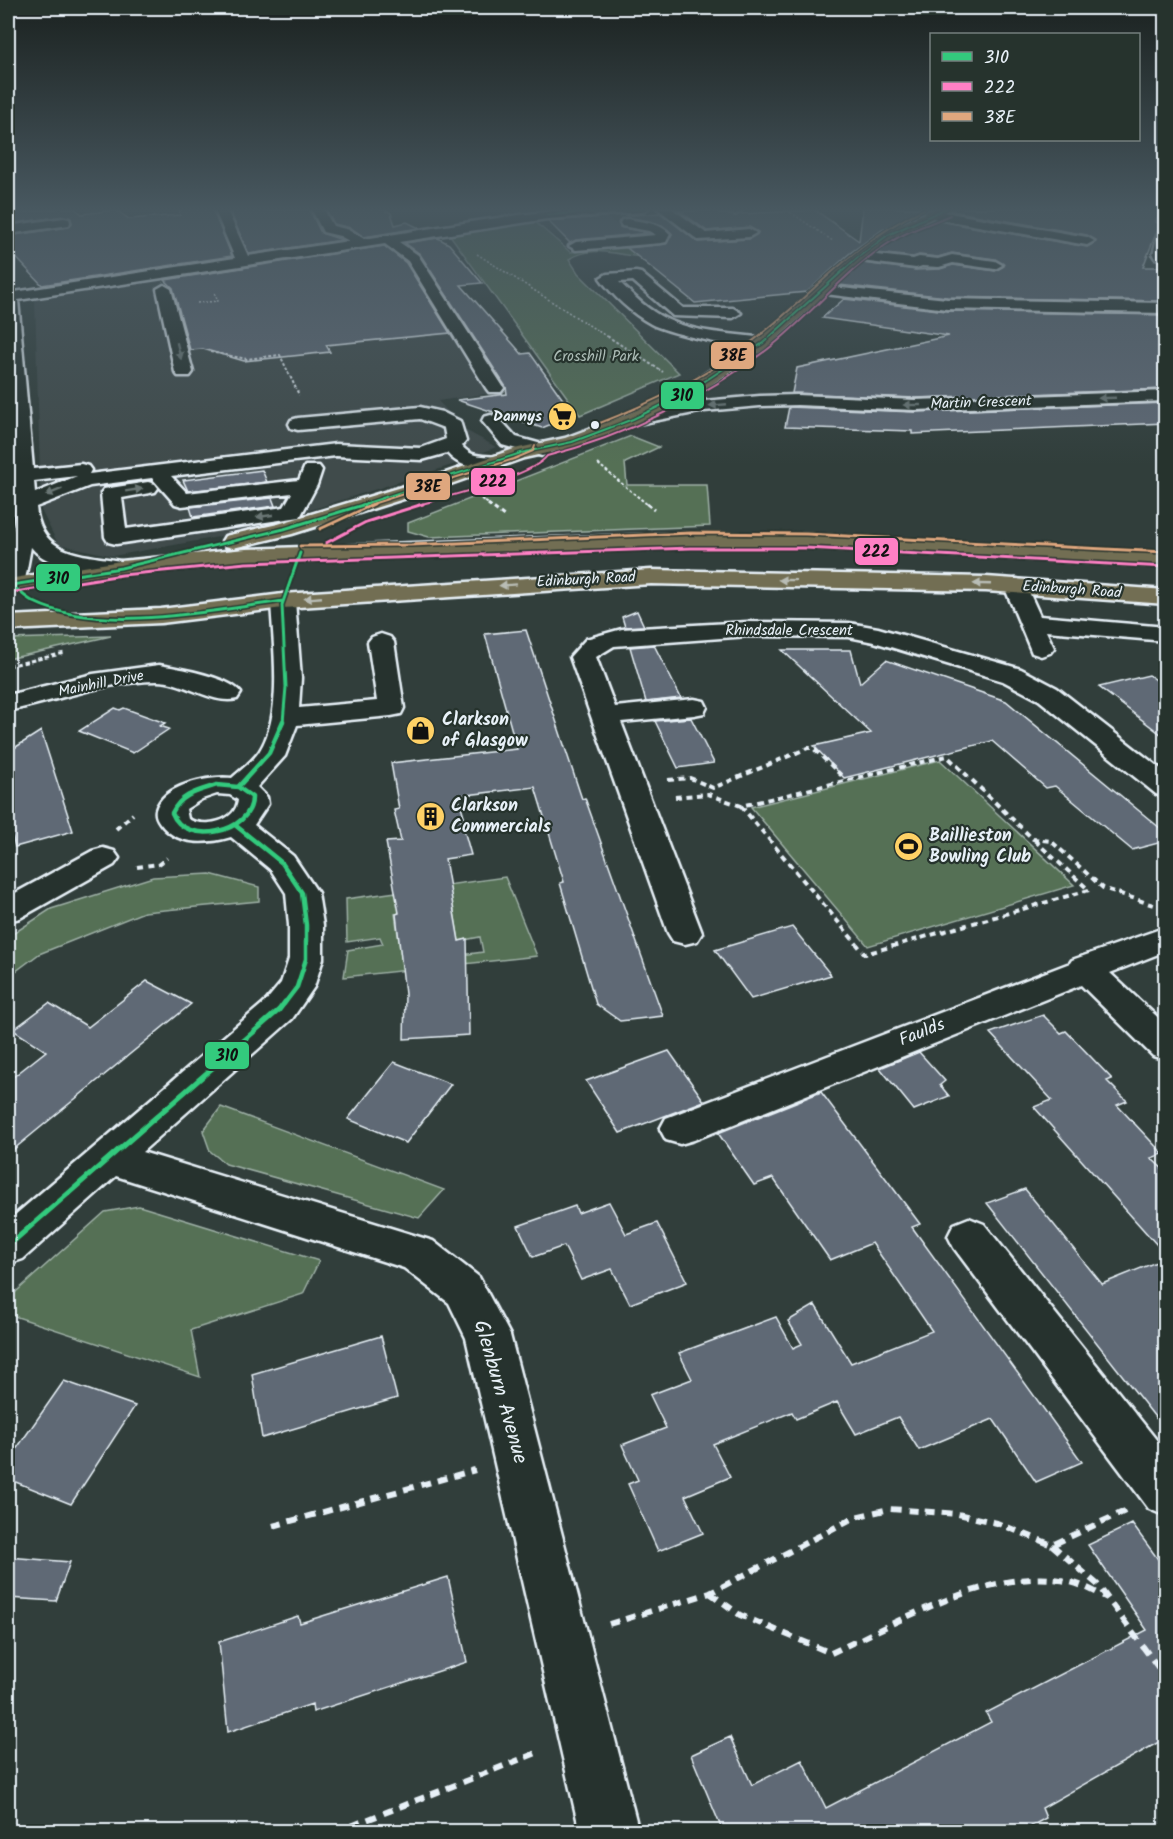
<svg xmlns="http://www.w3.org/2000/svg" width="1173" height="1839" font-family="Kalam,sans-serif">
  <rect width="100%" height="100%" fill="#313e3b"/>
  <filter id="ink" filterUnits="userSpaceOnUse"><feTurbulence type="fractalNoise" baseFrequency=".0167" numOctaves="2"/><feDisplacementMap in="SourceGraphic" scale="12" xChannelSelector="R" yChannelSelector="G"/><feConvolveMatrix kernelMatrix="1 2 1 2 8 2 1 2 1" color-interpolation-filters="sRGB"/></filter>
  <g filter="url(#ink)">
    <!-- built -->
    <path fill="#3f4b4c" d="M377,246L392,253L492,393L438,401L467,431L496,447L452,465L235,534L113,556L58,544L41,510L35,300Z"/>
    <!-- green -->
    <path fill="#546f55" stroke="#9eb0a6" stroke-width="1.5" fill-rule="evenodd" d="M535,222L570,252L699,243C683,247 665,256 648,257C622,258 596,243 569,259L578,273L679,373L580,415L450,235Z
      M631,436L659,447L625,463L627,485H707L710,526L429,537L408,531V523Z
      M111,636L8,659V639Z
      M940,760L1074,885L868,946L751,807Z
      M210,874L259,887V901L144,912L39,954L8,977V937L51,909L153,877Z
      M505,877L537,956L344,977L348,950L383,944L380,937L347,942L346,899ZM453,906L459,941L480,937L483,952L402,963L395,914Z
      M221,1107L444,1190L419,1218L226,1164L210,1151L203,1131Z
      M139,1206L319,1261L303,1294L191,1330L200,1377L8,1314V1299L105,1212Z"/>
    <!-- building -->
    <path fill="#5f6974" stroke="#e8f1f8" stroke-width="1.5" d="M60,208H74L82,214L116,210L129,219L180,215L179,208H212L232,256L42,285L8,249V236L69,227L72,223L71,218L64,216L8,224V214Z
      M228,208H263L264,210L309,209L321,233L342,240L249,254Z
      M380,208L391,213L395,225L407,222L419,228L364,237L351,228L334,224L326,209Z
      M863,208H931L882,230L850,253L807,292L695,303L627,248L666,244L672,234L662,225L627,217L618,222L620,227L649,233L576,240L570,243L548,221L660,213L698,242L749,239L758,232L749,227L707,231L680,211L716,210L719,213L736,216L740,214L815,210L859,241Z
      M955,208H1162L1155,222L1163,223L1156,233L1143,267H1166V301L947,297L839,285L863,263L916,270L940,269L953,265L995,271L1004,266L995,259L952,253L938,257L919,255L913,257L877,253L894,240L933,220L1087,247L1096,242L1087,235L952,211Z
      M438,238L449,244L482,283L461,285L522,354L530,353L574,415L542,428L457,400L507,394L506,387L420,254L405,243Z
      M384,246L406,263L450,333L326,345L330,352L244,361L203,349L190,350L173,288L165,280Z
      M844,299L947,311L1166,315V389L915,398L792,393L797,368L949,336L822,318Z
      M1166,403V423L912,434V431L785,427L789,407L915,412Z
      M262,470L267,482L188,491L183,480Z
      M272,498L275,506L193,517L190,507Z
      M637,611L644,626L625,627L622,617Z
      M526,630L582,799L585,798L663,1016L620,1021L596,1004L560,883L564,882L535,787L458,796L465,819H461L471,855L445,859L459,941L467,939L469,1035L404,1039L405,994L396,914L399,913L386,842L401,841L394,810L399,809L391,763L517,749L485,634Z
      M654,645L681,698L646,702L630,647Z
      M782,650H851L860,683L886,660L1006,701L1166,833V841L1132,850L1055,786L1046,788L992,741L844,778L814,746L871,733Z
      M1149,675L1166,687V738L1099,687Z
      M115,708L120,710L124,708L165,723L160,726L169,729L133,753L79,731Z
      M691,718L714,763L678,768L655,721Z
      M41,731L73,831L15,847L8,819V752Z
      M792,927L831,975L751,999L715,950Z
      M147,981L191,1004L8,1154V1081L46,1051L13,1030L49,1003L88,1027Z
      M1043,1015L1061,1033L1066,1031L1112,1079L1107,1081L1127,1101L1117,1105L1163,1154L1151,1158L1166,1172V1255L1034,1107L1052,1100L990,1033Z
      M669,1051L704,1101L620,1133L586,1081Z
      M919,1052L945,1081L940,1085L949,1096L914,1110L880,1068Z
      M394,1062L451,1084L406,1143L348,1119Z
      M821,1092L920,1224L912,1227L1082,1462L1036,1482L993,1419L919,1450L898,1417L856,1434L837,1402L796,1419L792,1412L713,1444L730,1477L685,1496L703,1533L658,1551L628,1484L638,1480L622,1445L666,1428L650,1395L692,1379L679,1353L776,1317L793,1348L802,1344L788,1321L815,1305L851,1363L932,1331L872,1243L830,1260L773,1178L754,1185L718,1133Z
      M1025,1189L1102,1284L1166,1258V1431L987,1203Z
      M609,1202L626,1234L657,1223L687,1282L630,1304L612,1269L581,1280L564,1246L533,1257L518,1226L575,1206L578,1213Z
      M381,1336L397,1398L262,1438L252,1374Z
      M64,1381L135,1406L71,1504L8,1479V1461Z
      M1132,1524L1166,1570V1738L1042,1808L1046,1818L1021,1832H723L691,1755L730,1737L752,1785L802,1760L826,1808L991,1722L986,1713L1147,1630L1088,1545Z
      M8,1557L70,1562L56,1601L8,1598Z
      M448,1577L467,1662L313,1712L312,1704L228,1732L219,1642L298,1616L300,1623Z"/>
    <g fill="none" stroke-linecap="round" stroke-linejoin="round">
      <!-- minor-tunnel -->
      <path stroke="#4c5957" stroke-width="14" stroke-dasharray="14 8" stroke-linecap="butt" d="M611,212L627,223"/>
      <defs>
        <path id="minor" d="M214,208H226L248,256L349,241L340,236L323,232L311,208H323L333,226L350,230L364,239C458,225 553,204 648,208L642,212L547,219L399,242L418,255L504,388L501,392H489L486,388L408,261L385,244L18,300L33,469L81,464L88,466L91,470L89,474L336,444L421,448L446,439L444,428L420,419L298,430L291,428L289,424L291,420L298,418L420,407L442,412L460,421L466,441L462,446C473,460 486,454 502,458L505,462L502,466C483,471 460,469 447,453L422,460L336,456L171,476L187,493L299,480L305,466H319L322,470L317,485L300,517L116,544L108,542L105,537L101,493L104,489L148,482L155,484L158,488L155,492L122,498L126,529L284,507L292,493L182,506L175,504L152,478L90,486L36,507C41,561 90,553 129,563L132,568L129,573L121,575C93,570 50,571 31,547L24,585L20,590L8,591V552L15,516L8,383V293L235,258ZM77,476L35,493L34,481Z
          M657,208H671L706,233L749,229L756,233L749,237L698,240Z
          M717,208H741L742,210L736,214L719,211Z
          M932,210L1087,237L1094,241L1087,245L927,217L926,214L927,211Z
          M64,218L69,219L70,222L69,225L8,234V226Z
          M627,219C642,222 659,222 670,234L666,242L661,243L576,250L569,246L576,242L656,235L649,231L622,226L620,223L622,220Z
          M1165,230H1166V260L1155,258L1153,255L1158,234Z
          M859,253L913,259L919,257L938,259L952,255L995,261L1002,265L995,269L953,263L939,267L922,266L916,268L854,260L852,257Z
          M636,272L641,273L683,308H733L741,313L733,318L673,316L633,281L619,282C630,292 641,304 654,312C685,333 728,333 763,338L771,343C761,356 667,333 651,324C632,314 612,295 600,278L607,274Z
          M164,285L171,289L193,372L190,376H178L175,372L157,289Z
          M822,286L947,299L1166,303V313L947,309L817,293L815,290L817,287Z
          M1166,391V401L915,410L797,405L760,406L704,411L633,425L626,423L624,419L626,415L633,413L704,401L760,396L797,395L915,400Z
          M491,415L498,417L516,437L549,446L552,450L549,454L542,456L502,445L482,421L484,417Z
          M1016,579L1024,581L1040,616L1166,627V641L1046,631L1054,648L1050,653L1041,656L1032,653L1004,586L1008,581Z
          M283,594L291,596L295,601L301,678L299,708L377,701L368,642L372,637L381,634L390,637L394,642L404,708L401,714L391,716L297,725L285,756L257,787L267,797L268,804L254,825L293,856L318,893L323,925V959L314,987L292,1019L142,1152L433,1241L479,1277L510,1335L639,1832H580L466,1338L449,1303L404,1268L116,1176L23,1259L8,1264V1221L266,1001L281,983L289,959V925L286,893L271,870L231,837C207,844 176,846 160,823C157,819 155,815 156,810C163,784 210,776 232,778C241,770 252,762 259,752C284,714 273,645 271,601L275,596ZM217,794L230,795L238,800C236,823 203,828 188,819L186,809L202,799Z
          M748,622L849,623L878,628L1021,669L1057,688L1166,773V797L1156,794L1039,700L1003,681L874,642L849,637L748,636L614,646L596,657L615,707L694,699L704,701L707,707L704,713L694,715L621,722L702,933L697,941L685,944L673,941L668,933L570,657L586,639L622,629Z
          M159,665C178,668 230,677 241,693L237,699C211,705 185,681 157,681C106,681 57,701 8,711V695L93,674Z
          M103,848L114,851L119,858L114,865L20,918L8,921V897L92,851Z
          M1166,927V951L1110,973L1166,1025V1060L1153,1056L1081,985L694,1140L680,1144L666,1140L660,1129L666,1118L1070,963L1072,960Z
          M969,1218L984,1224L1166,1452V1516L1149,1509L954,1248L948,1236L954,1224Z"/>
        <path id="major" d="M936,208H953L893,238L862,261L769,346L691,398L640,423L579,446L524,458L445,486L292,534L233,548L225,546L222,541L225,536L278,524L431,478L514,449L565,438L626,415L679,390L757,340L852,255L883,232Z
          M691,533L806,534L1166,553V567L806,548L691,547L246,563L121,575L8,593V579L121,561L246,549Z
          M651,570L986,577L1166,590V604L986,591L651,584L283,608L161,623L8,630V616L161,609L283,594Z"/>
      </defs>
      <!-- minor casing -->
      <use href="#minor" stroke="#e8f1f8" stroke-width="5"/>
      <!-- major casing -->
      <use href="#major" stroke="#e8f1f8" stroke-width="5"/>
      <!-- path-far4 -->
      <path stroke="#e8f1f8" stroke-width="1.5" stroke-dasharray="2 2" stroke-linecap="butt" d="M784,208L833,241
        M477,254L609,338
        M197,303L218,301L214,292"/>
      <!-- path-far3 -->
      <path stroke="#e8f1f8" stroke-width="2" stroke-dasharray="3 2" stroke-linecap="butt" d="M607,336L663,372
        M210,352L247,359L280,355L299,395
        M609,357L632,353
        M598,464L648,505
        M481,499L490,505"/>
      <!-- path-far2 -->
      <path stroke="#e8f1f8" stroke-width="3" stroke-dasharray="4.5 3" stroke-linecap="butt" d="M488,504L504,516
        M647,504L654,510
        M8,666L65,653"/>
      <!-- path-far1 -->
      <path stroke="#e8f1f8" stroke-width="4" stroke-dasharray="6 4.5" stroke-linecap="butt" d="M668,780L690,778L713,788L808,748H813L845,779
        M675,797L708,794L741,806L947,756L1033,839L1051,841L1103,888L1156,906
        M741,806L865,954L1089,890L1033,839
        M116,829L133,814
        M137,867L159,864L167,858"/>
      <!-- path -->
      <path stroke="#e8f1f8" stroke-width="6" stroke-dasharray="10 7" stroke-linecap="butt" d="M273,1526L475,1470
        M1052,1545L1097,1584L1166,1678
        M710,1593L740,1615L831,1653C894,1624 989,1569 1060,1580C1077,1582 1092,1590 1107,1598
        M609,1624L710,1593L855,1517L889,1509L958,1514L997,1523L1052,1545L1125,1511
        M336,1832L539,1752"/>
      <!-- minor -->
      <use href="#minor" fill="#26332d" fill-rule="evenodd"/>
      <!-- major -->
      <use href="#major" fill="#726e52" fill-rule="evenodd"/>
      <defs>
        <path id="bus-1-far3" d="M547,215L642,208
          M361,505L521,453L572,442L633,419L685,394L763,343L857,258L888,235L947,208"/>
        <path id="bus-1-far2" d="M283,601C212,611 99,634 34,602C26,598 19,591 12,585L121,568L284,529L366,504
          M283,722L286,687L282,605L300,553"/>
        <path id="bus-1-far1" d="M217,785L238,787L252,797C253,833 185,847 172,813C181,794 198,791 217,785Z
          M238,787L269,753L283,721
          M235,825L282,863L302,893L306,925V959L297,987L284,1004"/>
        <path id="bus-1" d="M8,1246L279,1010L285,1002"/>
        <path id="bus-2-far1" d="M418,505C445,497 533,476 547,456C626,436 703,398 768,349C811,316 845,270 892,241C909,230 931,224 950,215"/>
        <path id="bus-2" d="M326,543L366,522L423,504
          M9,593L122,575L246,563L691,548H806L1166,567"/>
        <path id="bus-3-far1" d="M595,425C646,405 697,382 741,350C807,302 850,243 926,208
          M369,505L514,459L533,451L535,446"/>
        <path id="bus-3" d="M320,529L374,504
          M300,546L411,545L691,533L806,534L1166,552"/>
      </defs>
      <!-- bus-1-far3 casing -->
      <use href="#bus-1-far3" stroke="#26332d" stroke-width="4.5"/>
      <!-- bus-1-far2 casing -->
      <use href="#bus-1-far2" stroke="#26332d" stroke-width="6"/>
      <!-- bus-1-far1 casing -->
      <use href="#bus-1-far1" stroke="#26332d" stroke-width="9"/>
      <!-- bus-1 casing -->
      <use href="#bus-1" stroke="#26332d" stroke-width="10"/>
      <!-- bus-2-far1 casing -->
      <use href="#bus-2-far1" stroke="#26332d" stroke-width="4.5"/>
      <!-- bus-2 casing -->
      <use href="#bus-2" stroke="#26332d" stroke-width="6"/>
      <!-- bus-3-far1 casing -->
      <use href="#bus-3-far1" stroke="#26332d" stroke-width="4.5"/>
      <!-- bus-3 casing -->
      <use href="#bus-3" stroke="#26332d" stroke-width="6"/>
      <!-- bus-1-far3 -->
      <use href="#bus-1-far3" stroke="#33ca7d" stroke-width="2"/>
      <!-- bus-1-far2 -->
      <use href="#bus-1-far2" stroke="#33ca7d" stroke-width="3"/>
      <!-- bus-1-far1 -->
      <use href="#bus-1-far1" stroke="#33ca7d" stroke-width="4.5"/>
      <!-- bus-1 -->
      <use href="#bus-1" stroke="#33ca7d" stroke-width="5"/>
      <!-- bus-2-far1 -->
      <use href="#bus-2-far1" stroke="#ff80c5" stroke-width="2"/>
      <!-- bus-2 -->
      <use href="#bus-2" stroke="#ff80c5" stroke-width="3"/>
      <!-- bus-3-far1 -->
      <use href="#bus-3-far1" stroke="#dfa77e" stroke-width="2"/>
      <!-- bus-3 -->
      <use href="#bus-3" stroke="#dfa77e" stroke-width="3"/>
    </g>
    <!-- one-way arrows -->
    <defs><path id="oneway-solid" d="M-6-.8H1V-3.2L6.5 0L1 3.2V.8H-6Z" transform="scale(1.5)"/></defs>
    <g fill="#6a7674">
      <use href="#oneway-solid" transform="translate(179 351) rotate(76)"/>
      <use href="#oneway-solid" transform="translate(1107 398) rotate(178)"/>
      <use href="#oneway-solid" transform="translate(718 405) rotate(175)"/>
      <use href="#oneway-solid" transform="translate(912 405) rotate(-180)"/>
      <use href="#oneway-solid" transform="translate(134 490) rotate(-9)"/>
      <use href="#oneway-solid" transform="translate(54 492) rotate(158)"/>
      <use href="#oneway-solid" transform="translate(265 516) rotate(172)"/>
    </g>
    <g fill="#b9bdb6">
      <use href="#oneway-solid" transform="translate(787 580) rotate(-179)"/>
      <use href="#oneway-solid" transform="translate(982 584) rotate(-178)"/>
      <use href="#oneway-solid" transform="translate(508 585) rotate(176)"/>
      <use href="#oneway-solid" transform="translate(313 598) rotate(175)"/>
    </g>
  </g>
  <!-- sky -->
  <linearGradient id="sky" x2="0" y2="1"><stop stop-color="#1b2220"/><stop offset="0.45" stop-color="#485860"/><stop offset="1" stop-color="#485860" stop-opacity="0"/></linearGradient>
  <rect width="1173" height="465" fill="url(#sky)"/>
  <!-- icons -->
  <defs>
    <symbol id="supermarket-disc" viewBox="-11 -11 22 22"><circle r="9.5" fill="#ffd166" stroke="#26332d"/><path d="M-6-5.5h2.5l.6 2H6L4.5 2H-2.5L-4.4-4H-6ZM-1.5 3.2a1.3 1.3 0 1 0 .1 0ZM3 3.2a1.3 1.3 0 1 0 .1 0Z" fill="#111"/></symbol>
    <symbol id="shop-disc" viewBox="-11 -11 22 22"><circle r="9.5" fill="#ffd166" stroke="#26332d"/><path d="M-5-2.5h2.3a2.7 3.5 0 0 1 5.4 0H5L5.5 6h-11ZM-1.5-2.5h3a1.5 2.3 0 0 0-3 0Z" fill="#111"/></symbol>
    <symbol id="building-disc" viewBox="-11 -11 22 22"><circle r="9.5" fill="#ffd166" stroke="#26332d"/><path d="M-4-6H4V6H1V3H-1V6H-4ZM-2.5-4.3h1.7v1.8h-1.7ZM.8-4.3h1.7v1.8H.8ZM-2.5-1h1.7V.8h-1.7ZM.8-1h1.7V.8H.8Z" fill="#111"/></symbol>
    <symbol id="stadium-disc" viewBox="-11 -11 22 22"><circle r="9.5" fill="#ffd166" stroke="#26332d"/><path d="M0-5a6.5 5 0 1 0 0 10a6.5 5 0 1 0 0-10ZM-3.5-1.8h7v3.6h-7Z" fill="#111"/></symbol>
  </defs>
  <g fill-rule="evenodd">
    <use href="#supermarket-disc" x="546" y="400" width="33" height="33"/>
    <use href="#shop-disc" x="404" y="714" width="33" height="33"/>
    <use href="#building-disc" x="414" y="800" width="33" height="33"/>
    <use href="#stadium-disc" x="892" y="830" width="33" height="33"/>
  </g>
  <!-- markers -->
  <circle fill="#e8f1f8" stroke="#26332d" stroke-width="2" cx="595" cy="425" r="5"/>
  <g text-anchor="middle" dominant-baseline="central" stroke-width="4.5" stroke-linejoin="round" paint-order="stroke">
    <!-- far-park labels -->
    <g font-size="15" fill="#adbdb7" stroke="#26332d">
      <text x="596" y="357">Crosshill Park</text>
    </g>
    <!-- far-street labels -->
    <g font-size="15" fill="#e8f1f8" stroke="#26332d">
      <text transform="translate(981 403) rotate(-2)">Martin Crescent</text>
      <text transform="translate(586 580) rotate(-3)">Edinburgh Road</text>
      <text transform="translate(1072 590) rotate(4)">Edinburgh Road</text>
      <text x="789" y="631">Rhindsdale Crescent</text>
      <text transform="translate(101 684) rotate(-11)">Mainhill Drive</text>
    </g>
    <!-- far-poi labels -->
    <g font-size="15" font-weight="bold" fill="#e8f1f8" stroke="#26332d" text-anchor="end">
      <text x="542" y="417">Dannys</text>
    </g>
    <!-- poi labels -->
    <g font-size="18" font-weight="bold" fill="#e8f1f8" stroke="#26332d" text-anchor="start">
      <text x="442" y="720">Clarkson<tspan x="442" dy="21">of Glasgow</tspan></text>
      <text x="451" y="806">Clarkson<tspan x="451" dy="21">Commercials</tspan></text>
      <text x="929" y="836">Baillieston<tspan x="929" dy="21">Bowling Club</tspan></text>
    </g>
    <!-- street labels -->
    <g font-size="18" fill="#e8f1f8" stroke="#26332d">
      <text transform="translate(922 1033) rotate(-22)">Faulds</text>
    </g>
    <!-- near-street labels -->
    <g font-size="21" fill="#e8f1f8" stroke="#26332d">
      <text transform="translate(500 1392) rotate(74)">Glenburn Avenue</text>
    </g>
  </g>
  <g stroke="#26332d" stroke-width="2">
    <rect x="710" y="341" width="45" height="29" rx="6" fill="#dfa77e"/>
    <rect x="660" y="381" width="45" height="29" rx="6" fill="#33ca7d"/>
    <rect x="470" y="467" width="46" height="29" rx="6" fill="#ff80c5"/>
    <rect x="405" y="472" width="46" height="29" rx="6" fill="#dfa77e"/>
    <rect x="854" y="537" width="45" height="29" rx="6" fill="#ff80c5"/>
    <rect x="35" y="563" width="46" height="29" rx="6" fill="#33ca7d"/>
    <rect x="204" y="1041" width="46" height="29" rx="6" fill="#33ca7d"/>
  </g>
  <g font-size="16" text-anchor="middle" font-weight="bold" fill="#111">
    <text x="733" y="361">38E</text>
    <text x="682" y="401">310</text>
    <text x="493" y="487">222</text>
    <text x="428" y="492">38E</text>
    <text x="876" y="557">222</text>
    <text x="58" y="584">310</text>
    <text x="227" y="1061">310</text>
  </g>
  <!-- margin -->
  <rect width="1173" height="1839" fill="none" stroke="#26332d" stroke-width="30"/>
  <rect x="15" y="15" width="1143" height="1809" fill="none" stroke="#e8f1f8" stroke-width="2" filter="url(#ink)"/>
  <!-- legend -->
  <rect x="930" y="33" width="210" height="108" fill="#26332d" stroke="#747f7e" stroke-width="1.5"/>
  <rect x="942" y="52" width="30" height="9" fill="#33ca7d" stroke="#747f7e" stroke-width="1.5"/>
  <text x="984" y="63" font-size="18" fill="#e8f1f8">310</text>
  <rect x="942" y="82" width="30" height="9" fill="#ff80c5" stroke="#747f7e" stroke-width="1.5"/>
  <text x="984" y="93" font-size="18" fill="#e8f1f8">222</text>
  <rect x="942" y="112" width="30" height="9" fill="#dfa77e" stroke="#747f7e" stroke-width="1.5"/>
  <text x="984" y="123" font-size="18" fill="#e8f1f8">38E</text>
</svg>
